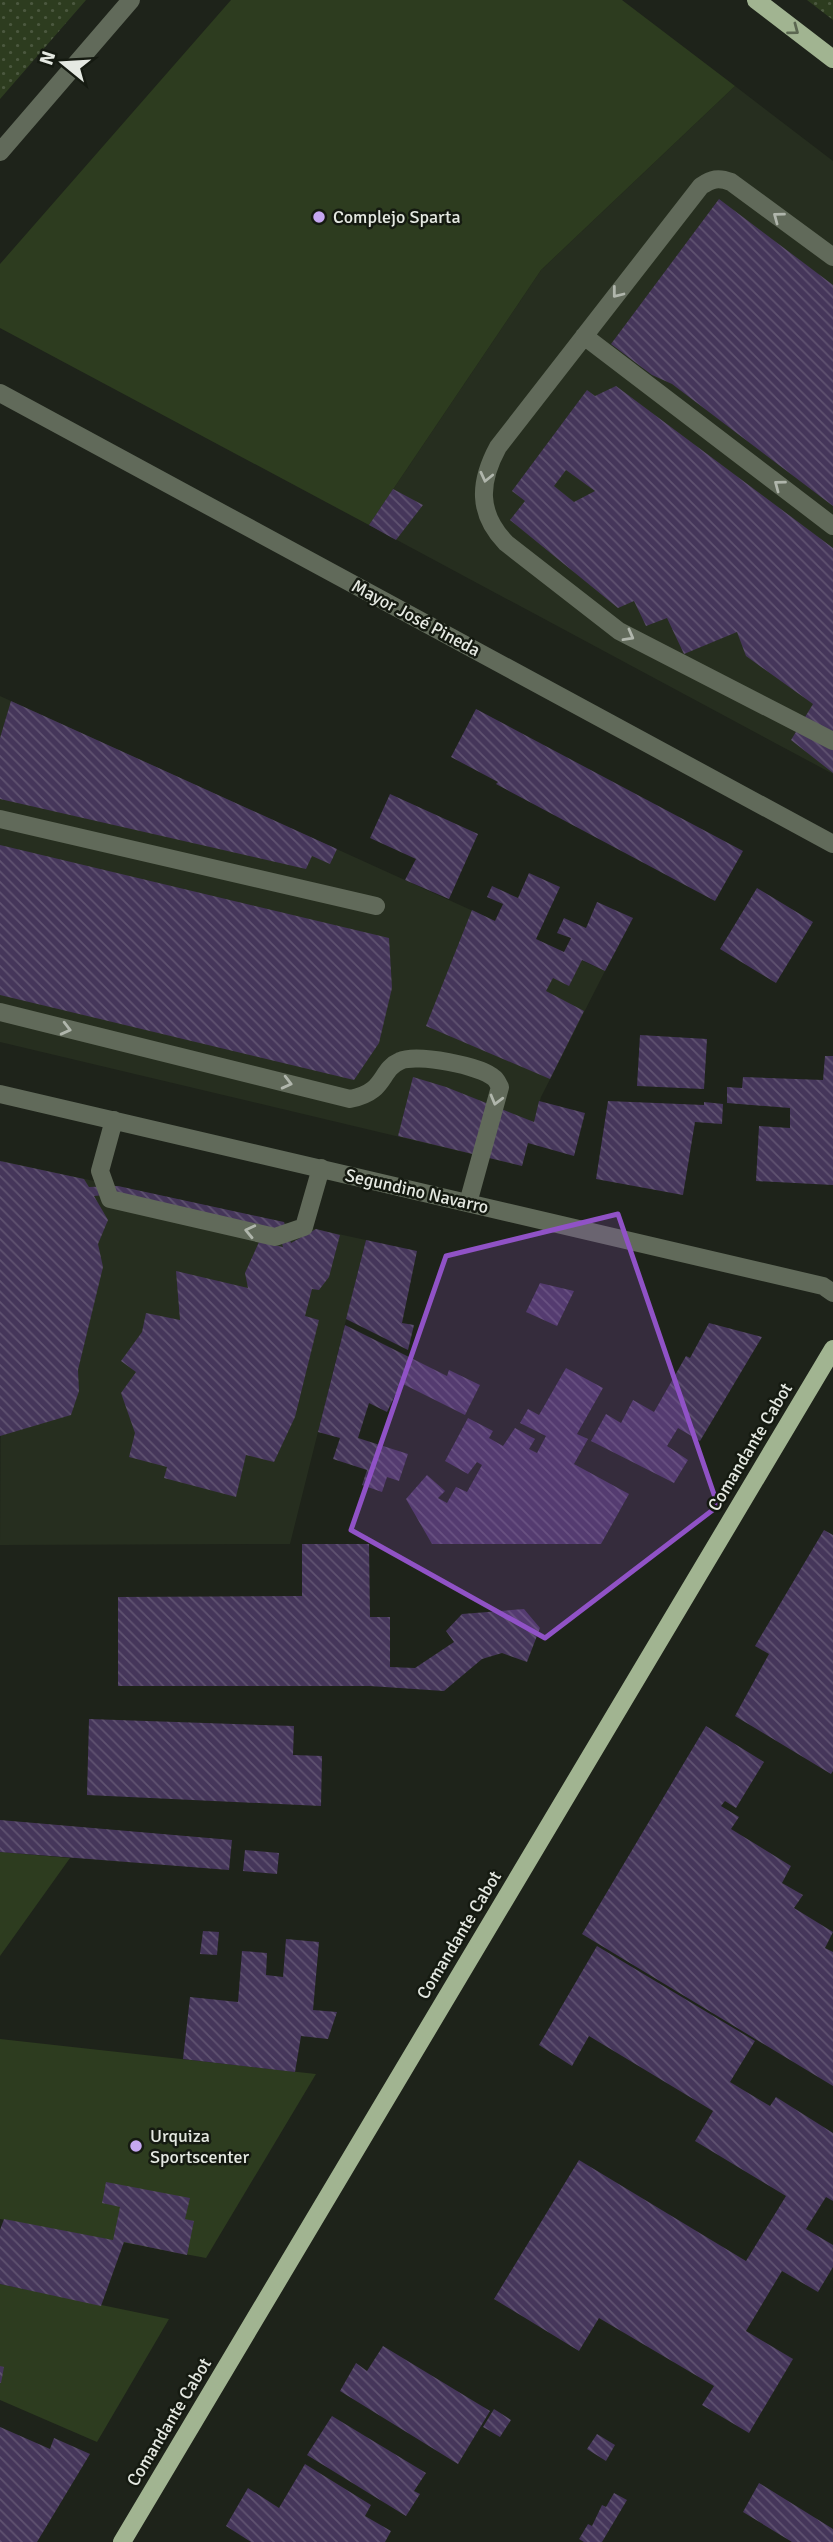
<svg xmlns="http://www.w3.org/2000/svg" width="833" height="2542" font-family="Signika,sans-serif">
  <defs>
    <pattern id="grass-dots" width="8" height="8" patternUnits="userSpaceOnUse" patternTransform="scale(1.75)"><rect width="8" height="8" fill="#2d3c1f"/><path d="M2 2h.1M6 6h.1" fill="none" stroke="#4b583f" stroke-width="1.8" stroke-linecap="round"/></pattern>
    <pattern id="building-back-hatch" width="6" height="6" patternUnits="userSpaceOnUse" patternTransform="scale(1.75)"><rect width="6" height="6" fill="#45365a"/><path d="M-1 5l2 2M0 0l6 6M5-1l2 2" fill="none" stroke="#605371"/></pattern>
  </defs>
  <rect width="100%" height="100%" fill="#1e231a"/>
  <!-- built -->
  <path fill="#262e1f" d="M735,86L833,161V774L369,525L541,270Z
    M0,696L605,971L541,1097L522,1166L0,1042Z
    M2,1161L366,1240L290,1544L0,1545Z"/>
  <!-- grass -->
  <path fill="url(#grass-dots)" d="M0,0H86L0,99Z
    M807,0H833V20Z"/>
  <!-- pitch -->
  <path fill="#2d3c1f" d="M231,0H622L735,86L541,270L369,525L0,328V264Z
    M0,1852L70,1858L0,1956Z
    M0,2039L316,2074L206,2258L0,2219Z
    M0,2284L169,2319L97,2442L0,2400Z"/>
  <!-- building -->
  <path fill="url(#building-back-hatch)" fill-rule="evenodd" d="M719,199L833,285V506L672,384L652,375L611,344Z
    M616,386L833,548V773L791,740L813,704L746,656L737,632L684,654L667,618L646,626L634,601L618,608L510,520L525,501L512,491L587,390L595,396ZM566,470L595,491L574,502L554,486Z
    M393,489L423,505L396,540L369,525Z
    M11,701L337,849L330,864L312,856L306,869L0,799V738Z
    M476,709L743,851L715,901L496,784L498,782L451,757Z
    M390,794L478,834L449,899L405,880L416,859L370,838Z
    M0,845L389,938L392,988L379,1043L354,1080L0,995Z
    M529,873L560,887L536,939L564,952L571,938L557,933L564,918L586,928L597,902L633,918L605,971L582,960L569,986L553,978L546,991L584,1011L550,1079L426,1026L472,910L495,921L503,904L487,897L492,886L518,898Z
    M757,888L813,922L776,983L720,949Z
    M640,1035L707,1039L704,1089L637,1086Z
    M825,1056H833V1185L756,1181L759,1126L790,1128V1108L727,1103V1087L742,1088L743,1077L823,1080Z
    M413,1077L446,1087L534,1122L539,1101L585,1113L574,1156L528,1143L522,1166L398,1136Z
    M608,1101L704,1105V1102L723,1104L722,1124L695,1122L683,1195L596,1179Z
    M0,1161L84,1179L89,1187L118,1186L284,1222L291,1243L316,1229L340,1235L329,1277L319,1290L312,1289L305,1316L319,1320L295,1417L274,1462L246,1455L236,1497L164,1478L167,1467L129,1457L135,1433L121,1393L136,1372L121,1361L142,1332L146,1313L180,1320L176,1271L248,1288L245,1273L259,1242L283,1247L278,1230L117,1194L94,1196L108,1220L98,1244L103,1267L78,1370L79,1391L71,1415L0,1436Z
    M366,1240L417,1251L402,1323L414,1325L408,1350L346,1319Z
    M540,1283L574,1291L557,1326L526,1312Z
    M709,1323L762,1337L700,1441L678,1428L667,1446L688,1460L674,1483L591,1441L606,1414L621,1423L633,1400L654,1412L686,1356L690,1358Z
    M345,1325L447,1376L449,1370L480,1385L465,1415L401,1383L387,1412L369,1403L358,1438L408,1454L399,1481L387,1477L382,1492L362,1485L367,1470L333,1459L340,1438L318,1432Z
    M566,1368L603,1388L577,1434L588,1439L574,1464L629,1494L601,1544H432L406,1499L427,1475L445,1491L438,1498L447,1503L456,1487L467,1492L482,1465L477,1462L468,1474L445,1461L468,1418L493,1431L489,1438L503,1446L515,1428L535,1439L529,1449L537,1453L546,1436L520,1423L528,1409L539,1415Z
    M824,1530L833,1535V1771L831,1774L735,1716L769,1654L755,1646Z
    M302,1544H369L370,1617H390V1667L415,1668L454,1642L446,1631L462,1614L524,1609L540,1628L527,1662L502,1653L482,1659L444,1691L370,1686H118V1597L302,1596Z
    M89,1719L294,1726L293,1755L322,1756L321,1806L87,1795Z
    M706,1726L764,1762L736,1808L725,1801L721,1806L739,1817L731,1829L791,1866L782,1883L803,1895L794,1908L833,1932L825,1948L833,1952V2086L582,1934Z
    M0,1820L232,1840L229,1870L0,1852Z
    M245,1850L279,1853L277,1874L243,1871Z
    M203,1931L219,1932L217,1955L200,1954Z
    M286,1939L319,1942L313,2010L337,2012L328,2039L301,2036L295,2072L183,2059L190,1997L238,2002L242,1951L267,1953L266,1975L283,1977Z
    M597,1946L755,2041L730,2082L770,2106L776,2097L833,2133V2201L826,2197L806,2229L833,2245V2267L818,2292L782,2271L746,2331L793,2359L749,2433L702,2405L714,2386L599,2318L579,2351L494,2299L579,2160L746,2261L786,2196L695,2141L713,2111L589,2036L572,2066L539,2045Z
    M106,2182L190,2198L185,2219L194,2221L187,2255L124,2242L101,2306L0,2284V2230L4,2219L113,2240L120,2207L102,2203Z
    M383,2346L490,2411L458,2464L340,2391L356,2363L367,2371Z
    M0,2366L4,2367L1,2383H0Z
    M494,2409L511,2420L500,2437L483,2427Z
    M332,2416L426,2473L414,2491L420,2494L406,2516L307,2455Z
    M0,2427L50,2449L54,2438L90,2454L37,2542H0Z
    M597,2434L615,2445L606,2461L587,2449Z
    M305,2464L371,2505L365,2516L391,2531L385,2542H251L226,2526L248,2488L279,2508Z
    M759,2483L833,2529V2542H792L743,2512Z
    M614,2493L627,2500L602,2542H584L579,2539L588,2524L592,2526L602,2505L606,2507Z"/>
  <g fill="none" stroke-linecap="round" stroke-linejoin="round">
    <!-- minor -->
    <path stroke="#616a5a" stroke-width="18" d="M0,152L131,0
      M833,257L731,182C718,177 712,179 701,186L498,447C479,482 477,513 506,543L619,631L833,741
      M584,336L833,526
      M0,393L833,844
      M0,819L376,906
      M0,1012L350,1099C387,1092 379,1070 400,1061C416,1053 482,1066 494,1078C497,1080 498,1084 500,1087L468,1203
      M0,1094L823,1286L833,1293
      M114,1120L100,1171L110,1199L275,1237L304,1227L321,1168"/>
    <!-- major -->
    <path stroke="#a1b491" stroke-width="18" d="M756,0L833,59
      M122,2542L833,1349"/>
  </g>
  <!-- one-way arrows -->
  <defs><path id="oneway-chevron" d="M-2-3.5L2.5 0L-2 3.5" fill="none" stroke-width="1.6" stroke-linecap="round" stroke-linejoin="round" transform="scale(1.75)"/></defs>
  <use stroke="#5b6751" href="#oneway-chevron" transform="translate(794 30) rotate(37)"/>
  <g stroke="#b0b6ac">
    <use href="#oneway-chevron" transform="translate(778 217) rotate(-143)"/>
    <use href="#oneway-chevron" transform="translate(617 293) rotate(128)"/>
    <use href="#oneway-chevron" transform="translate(486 477) rotate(103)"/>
    <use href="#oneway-chevron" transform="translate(779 485) rotate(-143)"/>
    <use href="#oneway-chevron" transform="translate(629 636) rotate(29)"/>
    <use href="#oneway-chevron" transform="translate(66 1029) rotate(14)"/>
    <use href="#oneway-chevron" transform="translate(287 1083) rotate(14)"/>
    <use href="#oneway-chevron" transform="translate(496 1100) rotate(105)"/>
    <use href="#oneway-chevron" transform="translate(250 1231) rotate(-167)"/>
  </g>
  <!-- marked area -->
  <path fill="#9052c6" fill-opacity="0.2" stroke="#9052c6" stroke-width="5" stroke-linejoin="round" d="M618,1214L718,1506L545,1638L351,1530L446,1256Z"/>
  <!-- markers -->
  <g fill="#c5a7f1" stroke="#151a11" stroke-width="2.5">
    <circle cx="319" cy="217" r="7"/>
    <circle cx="136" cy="2146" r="7"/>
  </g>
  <g text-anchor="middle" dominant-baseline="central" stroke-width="5" stroke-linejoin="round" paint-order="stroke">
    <!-- poi labels -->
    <g font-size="18" fill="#e5e9e2" stroke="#151a11" text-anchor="start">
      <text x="333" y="217">Complejo Sparta</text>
      <text x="150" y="2136">Urquiza<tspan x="150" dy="21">Sportscenter</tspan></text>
    </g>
    <!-- street labels -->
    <g font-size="18" fill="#e5e9e2" stroke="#151a11">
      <text transform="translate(416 618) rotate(28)">Mayor José Pineda</text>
      <text transform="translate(417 1191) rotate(13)">Segundino Navarro</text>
      <text transform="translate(750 1447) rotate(-59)">Comandante Cabot</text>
      <text transform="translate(459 1935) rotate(-59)">Comandante Cabot</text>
      <text transform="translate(169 2422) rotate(-59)">Comandante Cabot</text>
    </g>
  </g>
  <!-- north arrow -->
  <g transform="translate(63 63) rotate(288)" stroke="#151a11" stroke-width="5" paint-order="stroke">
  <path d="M0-5L12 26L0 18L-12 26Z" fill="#e5e9e2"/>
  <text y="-10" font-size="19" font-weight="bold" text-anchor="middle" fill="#e5e9e2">N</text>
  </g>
</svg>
